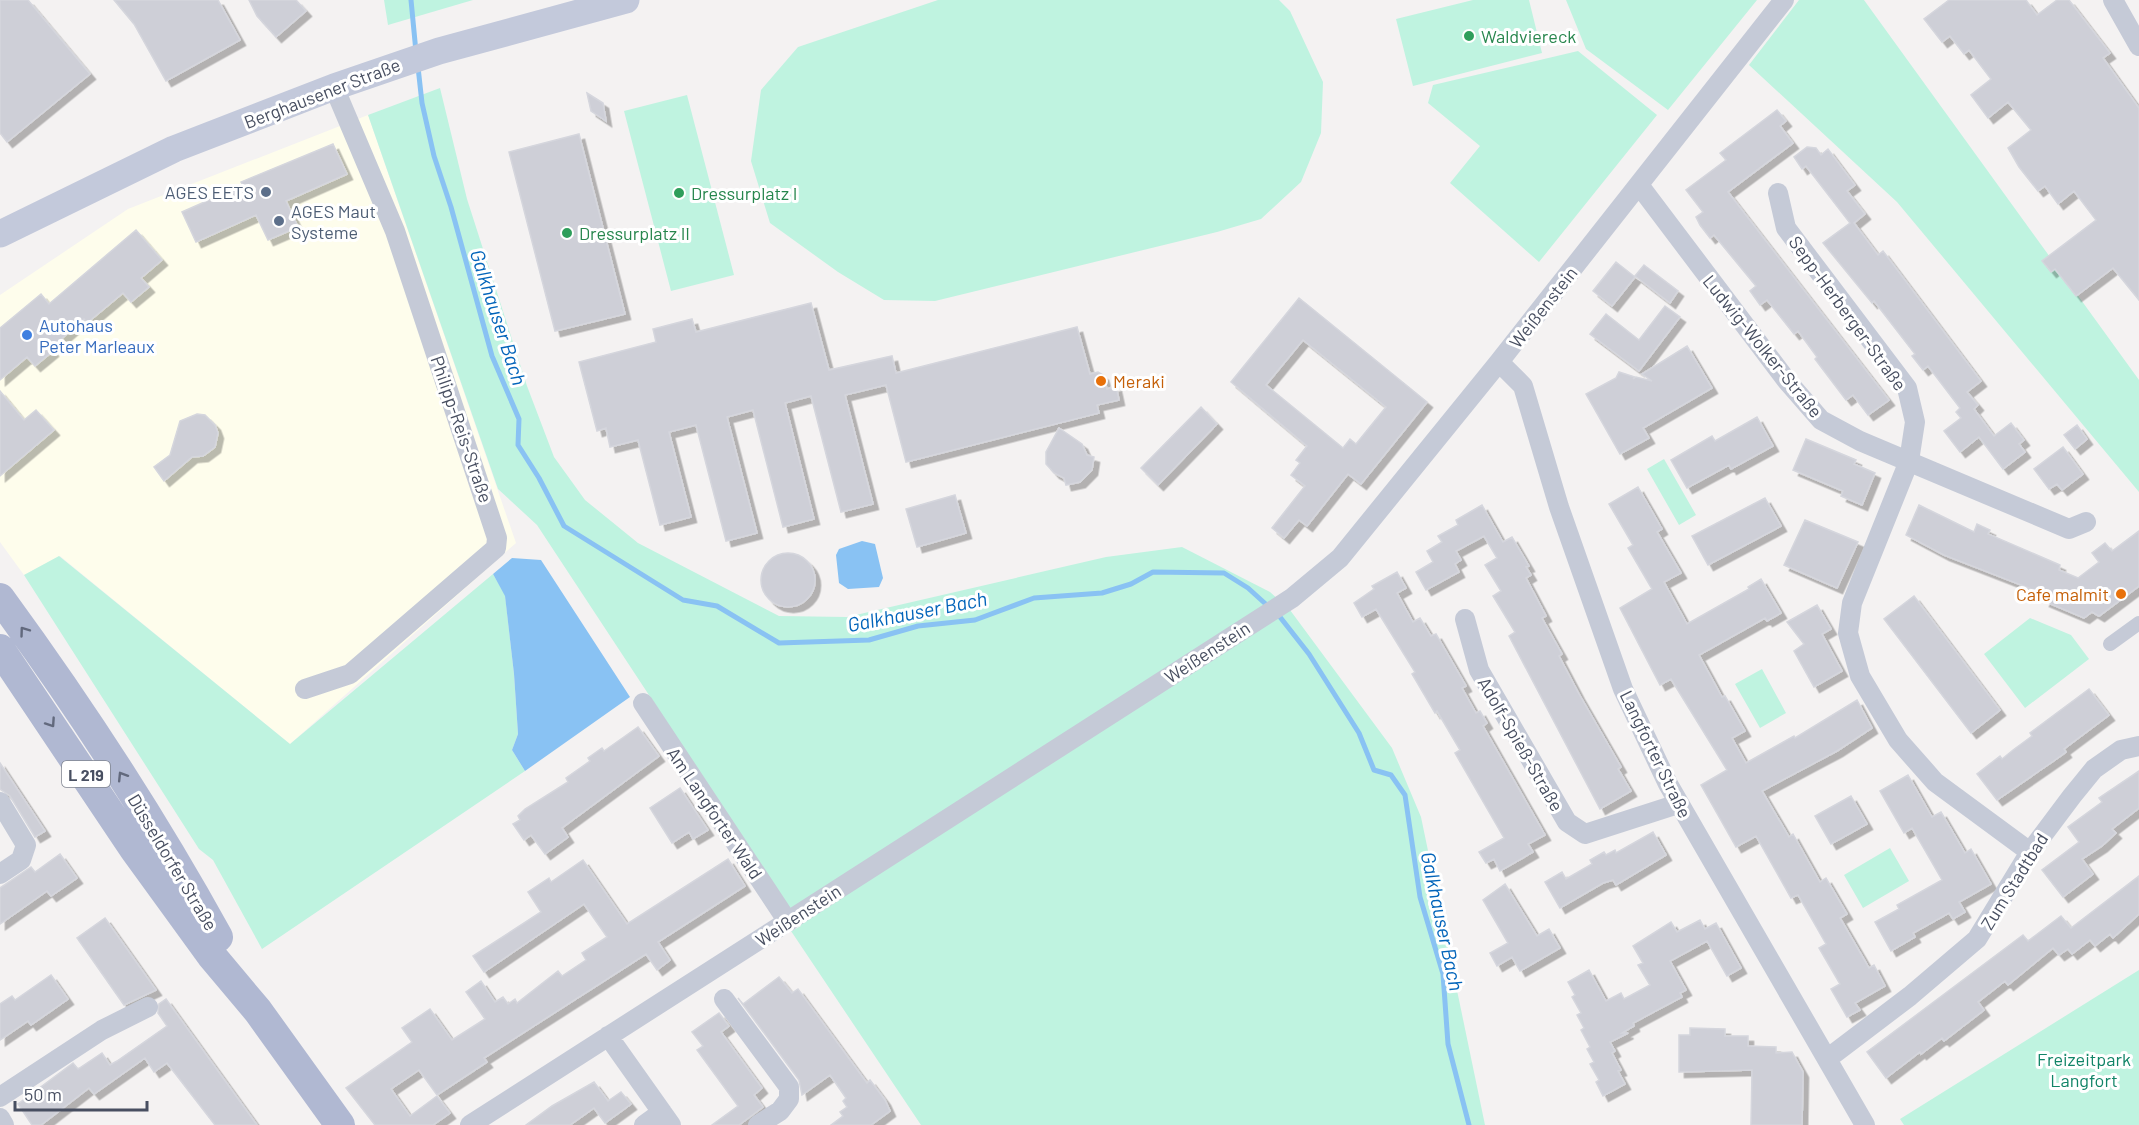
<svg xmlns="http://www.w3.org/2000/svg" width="2139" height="1125" font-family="Barlow,sans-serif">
  <defs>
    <filter id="shadow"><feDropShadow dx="5.5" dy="5.5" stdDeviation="0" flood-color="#0004"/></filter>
  </defs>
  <rect width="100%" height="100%" fill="#f4f2f2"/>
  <!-- commercial -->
  <path fill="#fefdec" d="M368,115L516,543L290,744L60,556L24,575L0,542V295L128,209Z"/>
  <!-- green -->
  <path fill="#bff3e0" d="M384,0H473L388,25Z
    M938,0H1279L1290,11L1323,82L1321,133L1301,182L1261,219L1217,232L935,301L884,300L838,272L770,223L751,161L761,90L798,47Z
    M1473,0H1529L1542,53L1413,86L1396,19Z
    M1566,0H1757L1668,110L1586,49Z
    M1799,0H1864L2139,380V492L1897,202L1749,65Z
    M1578,51L1657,115L1539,262L1450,183L1480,146L1428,103L1433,85Z
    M440,88L467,199L527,386L554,457L585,500L638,543L779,616L847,617L1106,557L1182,547L1270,592L1290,610L1392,748L1421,817L1485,1125H921L791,931L801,926L537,525L498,489L368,115Z
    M687,95L734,275L671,291L624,111Z
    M1664,459L1696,515L1679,525L1647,469Z
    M59,556L290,744L493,574L505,595L514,674L518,734L512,750L525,771L262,949L213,860L199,849L24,575Z
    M2030,618L2071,635L2089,659L2025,708L1984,654Z
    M1762,669L1786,713L1760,728L1735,684Z
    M1890,848L1909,881L1863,908L1844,875Z
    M2139,970V1125H1904L1900,1119Z"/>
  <!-- water -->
  <path fill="#89c2f3" d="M862,541L875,544L883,578L879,587L848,589L839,583L836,555L839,549Z
    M512,558L541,560L630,697L525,771L512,750L518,734L514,674L505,596L493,574Z"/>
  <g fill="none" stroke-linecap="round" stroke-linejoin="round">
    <!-- stream -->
    <path stroke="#89c2f3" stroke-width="5" d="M411,0L416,52
      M418,67L422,103L434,156L451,207L492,356L519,419L518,445L539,478L564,526L683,600L717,606L779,643L869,640L918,626L975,620L1034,598L1102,593L1131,584L1153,572L1224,573L1248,588L1280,617L1309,654L1359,733L1374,770L1391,775L1405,795L1420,897L1443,974L1448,1044L1469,1125"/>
  </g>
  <!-- building -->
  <path fill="#cecfd7" stroke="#d5d6dd" stroke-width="1.5" fill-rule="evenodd" filter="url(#shadow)" d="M0,0H28L90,74L7,142L0,133Z
    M114,0H218L240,40L166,81L134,24Z
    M249,0H296L306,11L276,37L257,16Z
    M1949,0H2026L2037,15L2057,0H2069L2110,53L2103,58L2139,108V300L2113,268L2076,296L2055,269L2051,272L2042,261L2096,220L2074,191L2058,204L2045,186L2038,191L2019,167L2008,148L2031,130L2008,102L1988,118L1971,95L1991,79L1969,50L1964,54L1950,36L1942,42L1924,19Z
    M587,93L603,103L606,121L591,111Z
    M1777,110L1786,121L1780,126L1793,143L1728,192L1889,400L1868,415L1853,395L1846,400L1815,359L1817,357L1798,331L1794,334L1767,300L1760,305L1750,291L1756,286L1714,235L1710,238L1700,225L1696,217L1703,212L1686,190L1726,160L1720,153Z
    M579,134L625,314L555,331L509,152Z
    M333,144L347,174L286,201L298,227L268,240L256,215L196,242L182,212L243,185L241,182Z
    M1807,147L1816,148L1821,155L1828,149L1855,185L1847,191L1865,214L1854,223L1878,255L1883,251L1981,381L1967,392L1978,405L1974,409L1994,436L2011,423L2024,440L2019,444L2025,452L2003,469L1979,437L1960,452L1944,431L1961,418L1956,412L1960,408L1928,366L1923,370L1912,356L1915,354L1874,301L1872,303L1823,243L1850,223L1806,166L1802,169L1794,157Z
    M136,230L162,260L141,278L149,287L131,302L123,293L87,323L84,319L51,348L53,351L35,366L27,357L0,380V328L41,294L49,304Z
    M1616,262L1635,277L1612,306L1593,291Z
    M1644,265L1678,291L1670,303L1635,276Z
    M1299,298L1427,402L1361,484L1348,474L1307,526L1299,520L1284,538L1272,528L1305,486L1291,475L1300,463L1296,460L1307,446L1231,382ZM1303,340L1386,407L1356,444L1350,439L1343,448L1266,385Z
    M811,303L829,370L892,356L896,373L1077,327L1090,374L1098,372L1103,375L1107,389L1116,386L1119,400L1097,405L1099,413L906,462L886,385L845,395L873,504L841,512L811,396L785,403L814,519L783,527L753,410L727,417L757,533L726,541L696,425L669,432L691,517L660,525L638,440L610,447L606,428L597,431L579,362L656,342L653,329L692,319L696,332Z
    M1665,306L1680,317L1639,371L1590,334L1606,314L1639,340Z
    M1687,346L1712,388L1643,428L1649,438L1620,454L1586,394L1616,378L1619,372L1635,377L1633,379L1636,377L1652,381L1642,374Z
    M0,391L24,420L36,410L54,430L0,476Z
    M1201,407L1217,424L1158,485L1141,468Z
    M197,414L205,415L215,425L218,433L215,447L203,456L192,457L164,481L154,467L170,455L180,421Z
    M1757,417L1773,446L1731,469L1729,465L1687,488L1671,460L1712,436L1715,441Z
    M2077,425L2087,439L2075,449L2064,435Z
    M1059,428L1082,444L1087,455L1094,457L1092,470L1080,482L1066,485L1064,478L1054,473L1046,464V452Z
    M1806,439L1856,460L1854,464L1875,473L1862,505L1841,496L1843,491L1793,470Z
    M2063,447L2083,474L2062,490L2057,484L2049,489L2034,469Z
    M1638,487L1662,529L1657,532L1681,573L1664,582L1687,624L1749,589L1748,587L1761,579L1781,613L1767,621L1765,618L1699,655L1722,697L1725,696L1745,731L1732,738L1746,763L1794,736L1795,738L1857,700L1872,728L1837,751L1762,791L1789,837L1793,834L1820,882L1826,878L1847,914L1840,918L1869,968L1874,965L1885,986L1855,1003L1860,1010L1847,1017L1831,989L1840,984L1819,948L1826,944L1798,895L1791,898L1756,836L1736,847L1701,785L1727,770L1671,679L1660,685L1620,608L1652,589L1628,548L1633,545L1609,504Z
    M955,495L966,533L917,547L906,509Z
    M1765,498L1781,526L1708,565L1692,536Z
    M1482,505L1503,542L1512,537L1529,566L1526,567L1531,575L1526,578L1546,616L1542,618L1562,654L1559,656L1579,694L1621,767L1618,769L1631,791L1600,809L1509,636L1515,632L1493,596L1501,591L1485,565L1497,558L1484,536L1456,551L1461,560L1455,564L1459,572L1426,590L1416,572L1433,562L1427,551L1442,542L1438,536L1458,525L1456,520Z
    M1919,505L1974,532L1977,524L1990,530L1988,534L2060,565L2059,570L2078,578L2099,562L2092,553L2105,543L2112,551L2139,531V586L2099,616L2092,612L2084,618L2044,601L2047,595L1944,555L1906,535Z
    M1805,520L1858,542L1837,588L1784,565Z
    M761 580a27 27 0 1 1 54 0a27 27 0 1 1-54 0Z
    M1397,572L1406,588L1397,593L1413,622L1420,618L1431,636L1436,634L1466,686L1462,688L1476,713L1480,711L1487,723L1483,726L1545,835L1528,844L1533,852L1500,871L1494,859L1486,863L1479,852L1504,838L1455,753L1460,750L1437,711L1435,713L1412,674L1415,672L1376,609L1362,617L1354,603L1374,589L1372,586Z
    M1914,596L2000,710L1971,733L1884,619Z
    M1817,605L1831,629L1822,634L1842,671L1814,687L1794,651L1804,644L1787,622Z
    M2089,689L2109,715L2064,749L2066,752L2055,760L1997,800L1977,774L2000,756L2002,759L2013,750L2032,736L2030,733Z
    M638,727L659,756L562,828L568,837L545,854L531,835L524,840L513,824L520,820L518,816L525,809L568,782L566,778L590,761L588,758L602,748L604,751Z
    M0,763L45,831L35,837L10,796L0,789Z
    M2139,771V808L2112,829L2116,833L2102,846L2082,859L2093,874L2063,897L2042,870L2079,842L2068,827L2102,802L2099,798Z
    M1908,775L1932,817L1941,812L1965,853L1971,849L1991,884L1959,902L1965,912L1953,919L1949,913L1913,933L1915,937L1891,951L1875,922L1899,909L1897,905L1942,880L1912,828L1904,833L1880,791Z
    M680,788L708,830L693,839L689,832L672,843L650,808Z
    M1851,796L1867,824L1831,844L1815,816Z
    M1653,832L1666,855L1616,885L1613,880L1603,883L1560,908L1545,882L1562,872L1566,879L1592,864L1590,860L1604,852L1606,855L1615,850L1616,853Z
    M60,854L77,878L51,896L47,891L0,924V888L31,867L35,872Z
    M728,859L745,886L658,942L670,960L657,970L646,954L484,1058L487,1062L437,1095L419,1070L391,1089L410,1116L437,1096L450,1113L433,1125H375L346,1088L412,1042L402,1028L430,1009L452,1040L485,1019L466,992L481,981L495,1002L503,997L508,1004L515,999L517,1003L558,971L562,976L586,960L582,953L607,937L584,904L484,972L473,956L541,912L528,892L549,878L551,882L583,860L627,924Z
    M2139,876V914L2113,938L2110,934L2095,946L2090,940L2072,954L2068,949L2059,955L2053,948L2008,985L2005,981L1978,1002L1984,1010L1944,1041L1942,1038L1921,1054L1920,1052L1886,1078L1867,1052L2023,935L2028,941L2061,916L2071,928Z
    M1505,884L1537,936L1549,929L1560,948L1520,971L1512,957L1497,966L1490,953L1508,943L1483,900Z
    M105,918L156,990L124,1005L77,938Z
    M1700,920L1705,929L1716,923L1741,968L1727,976L1707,941L1670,961L1686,990L1680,993L1682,997L1633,1023L1634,1026L1622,1033H1628L1610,1042L1615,1051L1612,1053L1621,1070L1618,1071L1625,1084L1603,1096L1596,1082L1599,1080L1590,1064L1594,1062L1587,1049L1590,1047L1581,1030L1584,1028L1577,1015L1581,1013L1572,997L1575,995L1568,982L1589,970L1606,1001L1621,993L1624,999L1650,985L1638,965L1643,963L1633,946L1671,922L1677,932Z
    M51,975L68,999L31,1025L28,1021L0,1040V1004L12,996L15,1000Z
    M779,977L792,993L798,989L867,1083L870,1080L885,1100L890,1111L871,1125H831L843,1116L840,1112L847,1107L843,1101L846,1098L830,1075L802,1095L799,1080L738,998L743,1004Z
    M166,999L257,1125H215L167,1063L154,1072L145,1058L94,1094L89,1088L41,1125H32L18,1104L73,1063L78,1069L102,1053L110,1065L117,1061L167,1026L158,1013L159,1004Z
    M719,1013L729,1026L721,1032L762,1088L754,1095L763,1107L739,1125H712L738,1106L697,1050L703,1046L692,1032Z
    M1690,1028L1725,1029V1036H1748V1046L1776,1047V1053L1792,1052L1803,1072L1802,1125H1751L1752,1070L1679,1072V1035H1690Z
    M594,1082L608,1101L621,1092L631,1104L605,1123L594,1108L570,1125H526L552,1106Z"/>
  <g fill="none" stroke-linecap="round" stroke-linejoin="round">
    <!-- pedestrian -->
    <path stroke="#c5cad7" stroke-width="14" d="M2110,644L2139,623"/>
    <!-- minor -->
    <path stroke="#c5cad7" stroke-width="20" d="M2113,0L2139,46
      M1639,185L1787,381L1821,420L1860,441L2069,529L2086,522
      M1778,193L1786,228L1907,388L1915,422L1909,461L1852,603L1848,633L1860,676L1898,740L1935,782L2030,852
      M1499,362L1523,386L1559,507L1623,689L1668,784L1865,1125
      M1465,619L1479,670L1567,822L1585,834L1678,804
      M305,689L350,674L496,548L497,538L395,231L334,87
      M643,703L788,922
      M0,802L26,845L21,860L0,874
      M724,999L789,1087V1099L780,1111L758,1125
      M608,1036L671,1125
      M1827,1059L1910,996L1977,939L2030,852L2072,796L2094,769L2121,750L2139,746
      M0,1097L102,1030L148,1007
      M0,1118L4,1125
      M470,1125L1292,598L1340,558L1499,362L1784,0
      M644,1125L662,1112"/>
    <!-- secondary -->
    <path stroke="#c3c9db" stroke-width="27" d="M0,234L174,149L334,87L439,51L626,0"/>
    <!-- primary -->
    <path stroke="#b0b8d2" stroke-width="30" d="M0,598C79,706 153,819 218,937
      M0,649L134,849L211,955L258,1011L340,1125"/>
  </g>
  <!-- one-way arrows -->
  <defs><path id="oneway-chevron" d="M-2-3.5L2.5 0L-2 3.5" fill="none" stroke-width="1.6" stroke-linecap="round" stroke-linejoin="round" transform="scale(1.5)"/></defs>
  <g stroke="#62697d">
    <use href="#oneway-chevron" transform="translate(24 631) rotate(-126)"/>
    <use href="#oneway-chevron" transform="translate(51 723) rotate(56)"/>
    <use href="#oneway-chevron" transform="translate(122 776) rotate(-122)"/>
  </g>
  <!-- markers -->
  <g fill="#2e9e5b" stroke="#fff" stroke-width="2">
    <circle cx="1469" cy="36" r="6"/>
    <circle cx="679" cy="193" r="6"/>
    <circle cx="567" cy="233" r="6"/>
  </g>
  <g fill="#5c6f8a" stroke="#fff" stroke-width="2">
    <circle cx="266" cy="192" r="6"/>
    <circle cx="279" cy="221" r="6"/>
  </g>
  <circle fill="#3f7fe0" stroke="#fff" stroke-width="2" cx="27" cy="335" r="6"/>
  <g fill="#e8710a" stroke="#fff" stroke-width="2">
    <circle cx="1101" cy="381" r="6"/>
    <circle cx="2121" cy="594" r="6"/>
  </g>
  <g text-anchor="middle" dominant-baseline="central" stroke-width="6" stroke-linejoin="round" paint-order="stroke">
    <!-- shield labels -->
    <rect fill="#fff" stroke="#7f8490" stroke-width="1.5" x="62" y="761" width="48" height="26" rx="4.5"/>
    <g font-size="16" font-weight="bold" fill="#484f61">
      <text x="86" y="774">L 219</text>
    </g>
    <!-- leisure labels -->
    <g font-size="18" fill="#27864d" stroke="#fff" text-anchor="start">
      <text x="1481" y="36">Waldviereck</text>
      <text x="691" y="193">Dressurplatz I</text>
      <text x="579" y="233">Dressurplatz II</text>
    </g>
    <!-- street labels -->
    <g font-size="18" fill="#484f61" stroke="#fff">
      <text transform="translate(322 93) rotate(-21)">Berghausener Straße</text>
      <text transform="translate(1543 307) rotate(-52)">Weißenstein</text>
      <text transform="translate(1848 313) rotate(54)">Sepp-Herberger-Straße</text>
      <text transform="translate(1763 346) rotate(51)">Ludwig-Wolker-Straße</text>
      <text transform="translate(462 429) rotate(71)">Philipp-Reis-Straße</text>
      <text transform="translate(1207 652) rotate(-33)">Weißenstein</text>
      <text transform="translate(1521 744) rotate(60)">Adolf-Spieß-Straße</text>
      <text transform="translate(1656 754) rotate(64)">Langforter Straße</text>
      <text transform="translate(715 813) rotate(56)">Am Langforter Wald</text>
      <text transform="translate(173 862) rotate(59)">Düsseldorfer Straße</text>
      <text transform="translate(2014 881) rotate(-58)">Zum Stadtbad</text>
      <text transform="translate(798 915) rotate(-33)">Weißenstein</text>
    </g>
    <!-- service labels -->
    <g font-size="18" fill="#4e5e75" stroke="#fff" text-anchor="end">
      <text x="254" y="192">AGES EETS</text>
      <text x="291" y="211" text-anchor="start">AGES Maut<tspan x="291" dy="21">Systeme</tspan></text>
    </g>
    <!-- shop labels -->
    <g font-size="18" fill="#366cbe" stroke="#fff" text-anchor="start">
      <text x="39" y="325">Autohaus<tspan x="39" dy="21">Peter Marleaux</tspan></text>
    </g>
    <!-- food labels -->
    <g font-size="18" fill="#c56008" stroke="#fff" text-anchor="start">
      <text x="1113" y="381">Meraki</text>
      <text x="2109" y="594" text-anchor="end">Cafe malmit</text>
    </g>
    <!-- park labels -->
    <g font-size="18" fill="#118467" stroke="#fff">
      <text x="2084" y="1059">Freizeitpark<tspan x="2084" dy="21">Langfort</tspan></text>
    </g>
    <!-- water labels -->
    <g font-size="20" font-style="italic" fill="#0264ba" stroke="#fff">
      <text transform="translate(499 317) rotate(72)">Galkhauser Bach</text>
      <text transform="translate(917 611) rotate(-11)">Galkhauser Bach</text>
      <text transform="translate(1443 921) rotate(78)">Galkhauser Bach</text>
    </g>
  </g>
  <!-- scale -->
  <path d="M15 1101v9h132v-9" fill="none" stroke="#484f61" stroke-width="3"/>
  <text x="24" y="1101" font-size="18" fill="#484f61" stroke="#ffffff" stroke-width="4.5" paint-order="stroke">50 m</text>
</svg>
